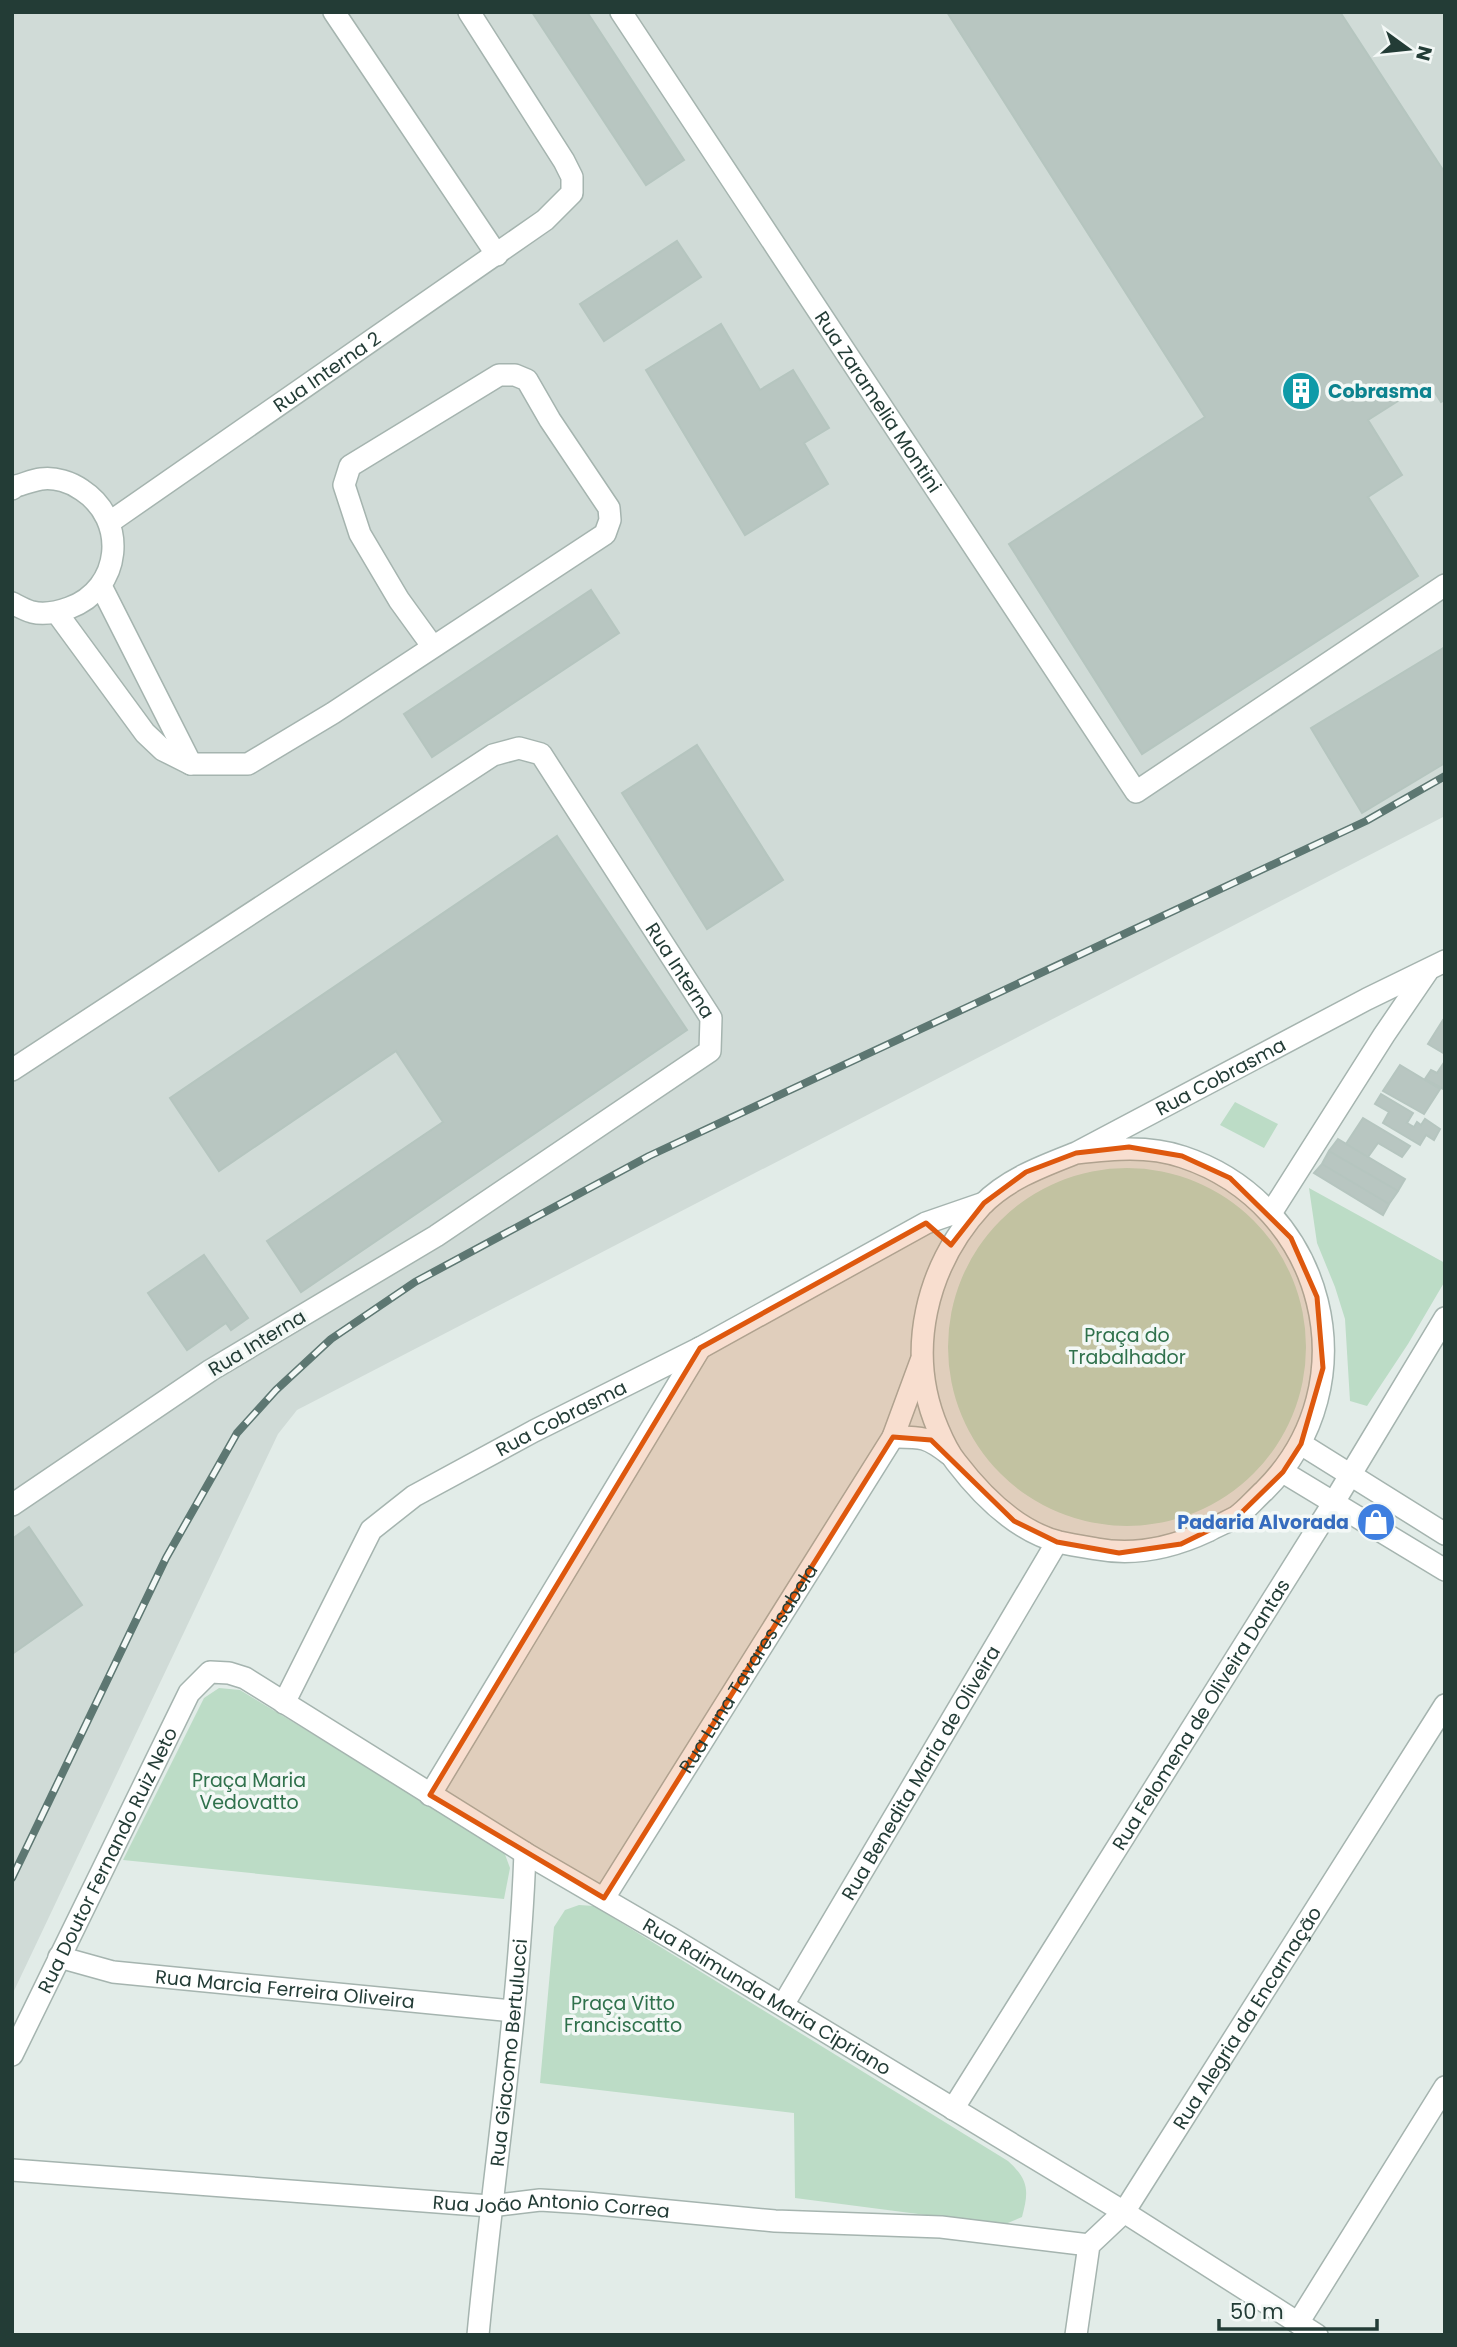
<svg xmlns="http://www.w3.org/2000/svg" width="1457" height="2347" font-family="Poppins,sans-serif">
  <rect width="100%" height="100%" fill="#e2ece8"/>
  <!-- built -->
  <path fill="#d0dbd7" d="M12,12H1445V816L297,1410L278,1434L12,1995Z"/>
  <!-- green -->
  <path fill="#bcdcc6" d="M1235,1102L1278,1124L1264,1148L1220,1125Z
    M948 1347a179 179 0 1 1 358 0a179 179 0 1 1-358 0Z
    M1309,1188L1445,1263V1281L1408,1344L1367,1406L1350,1401L1345,1319L1335,1287L1317,1243Z
    M219,1688L240,1690L503,1849L510,1868L504,1899L123,1860L204,1698Z
    M579,1905L594,1906L1008,2161C1029,2180 1029,2191 1022,2217L1003,2225L795,2198L794,2113L540,2083L554,1927L565,1910Z"/>
  <!-- building -->
  <path fill="#b8c6c1" stroke="#b5c5bf" stroke-width="2" d="M532,12H587L684,160L646,185Z
    M947,12H1340L1445,173V400L1441,402L1428,382L1368,420L1402,475L1368,497L1418,576L1142,754L1009,544L1205,417Z
    M677,241L701,277L604,341L580,304Z
    M721,324L760,390L793,370L829,428L804,443L828,484L745,535L646,370Z
    M591,590L619,633L432,757L404,714Z
    M1445,647V763L1362,813L1311,728Z
    M697,745L783,880L707,929L622,793Z
    M557,836L687,1030L301,1292L267,1241L443,1122L396,1051L219,1171L170,1098Z
    M1443,1020L1445,1021V1054L1428,1044Z
    M1445,1061V1090L1425,1079L1431,1070L1437,1073Z
    M1400,1065L1440,1089L1424,1114L1383,1091Z
    M1381,1094L1413,1113L1407,1123L1414,1127L1417,1122L1421,1125L1425,1119L1440,1129L1434,1140L1426,1135L1420,1145L1383,1123L1389,1112L1375,1104Z
    M1363,1118L1410,1146L1402,1157L1378,1143L1368,1157L1346,1144Z
    M1338,1139L1405,1179L1398,1191L1329,1151Z
    M1329,1151L1398,1191L1389,1204L1322,1164Z
    M1322,1164L1389,1204L1383,1215L1314,1173Z
    M204,1255L248,1318L231,1330L226,1323L187,1350L148,1293Z
    M29,1527L82,1605L12,1654V1539Z"/>
  <g fill="none" stroke-linecap="round" stroke-linejoin="round">
    <defs>
      <g id="minor">
        <path d="M334,12L497,255"/>
        <path id="s1" d="M621,12L1136,792L1445,585"/>
        <path d="M12,489L16,486C24,484 33,480 41,479C55,477 71,482 82,490C128,520 122,589 69,608C58,612 44,615 32,612C25,610 18,606 12,603"/>
        <path id="s2" d="M110,522L545,220L572,193V177L564,161L469,12"/>
        <path d="M101,586L191,764"/>
        <path d="M57,613L145,733L163,750L191,764H248L333,713L605,534L610,520L609,508L550,420L527,380L515,375H499L350,466L344,485L360,534L399,600L433,647"/>
        <path id="s3" d="M12,1070L493,755L519,748L541,754L711,1018L710,1051L436,1236L211,1370L12,1505"/>
        <path id="s4" d="M1076,1153C1112,1149 1148,1145 1183,1157C1325,1204 1372,1384 1264,1491C1255,1499 1246,1510 1236,1517C1227,1522 1217,1526 1208,1531C1174,1547 1135,1556 1097,1549C1085,1547 1072,1545 1059,1542C1016,1531 982,1496 956,1462C948,1452 943,1441 938,1429C905,1352 926,1266 982,1205C1007,1179 1043,1166 1076,1153L1367,999L1445,961"/>
        <path d="M1271,1213L1384,1035L1427,972"/>
        <path d="M893,1437C921,1437 926,1436 949,1454"/>
        <path d="M1301,1444L1445,1534"/>
        <path d="M1283,1472L1445,1570"/>
        <path id="s5" d="M284,1703L371,1530L414,1496L534,1431L700,1348L926,1223L984,1203"/>
        <path d="M430,1795L700,1348"/>
        <path id="s6" d="M604,1898L893,1437L921,1361"/>
        <path id="s7" d="M59,1957L113,1972L513,2011"/>
        <path id="s8" d="M783,2005L1057,1542"/>
        <path id="s9" d="M12,2055L189,1693L210,1672L229,1673L245,1678L525,1853L671,1938L1124,2212L1317,2335"/>
        <path id="s10" d="M953,2109L1334,1502L1445,1318"/>
        <path id="s11" d="M12,2170L490,2206L540,2200L587,2203L775,2221L941,2227L1089,2245"/>
        <path d="M1298,2323L1445,2087"/>
        <path id="s12" d="M478,2335C493,2174 519,2014 525,1853"/>
        <path id="s13" d="M1076,2335L1089,2245L1124,2212L1445,1705"/>
      </g>
    </defs>
    <!-- minor casing -->
    <use href="#minor" stroke="#a5b4af" stroke-width="24"/>
    <!-- minor -->
    <use href="#minor" stroke="#fff" stroke-width="21"/>
    <defs>
      <path id="rail" d="M12,1878L166,1558L237,1433L276,1390L331,1339L415,1282L649,1156L1366,821L1445,776"/>
    </defs>
    <!-- rail casing -->
    <use href="#rail" stroke="#5d7772" stroke-width="8"/>
    <!-- rail -->
    <use href="#rail" stroke="#f3f8f6" stroke-width="5" stroke-dasharray="16" stroke-linecap="butt"/>
  </g>
  <!-- marked area -->
  <path fill="#de580e" fill-opacity="0.2" stroke="#de580e" stroke-width="5" stroke-linejoin="round" d="M1129,1147L1182,1156L1230,1178L1291,1238L1317,1297L1323,1368L1301,1444L1283,1472L1238,1516L1181,1544L1119,1553L1057,1542L1014,1521L931,1440L893,1437L604,1898L430,1795L700,1348L926,1223L951,1245L984,1203L1026,1172L1076,1153Z"/>
  <!-- icons -->
  <defs>
    <symbol id="building-disc" viewBox="-11 -11 22 22"><circle r="9.5" fill="#0f9aa8" stroke="#f3f8f6"/><path d="M-4-6H4V6H1V3H-1V6H-4ZM-2.5-4.3h1.7v1.8h-1.7ZM.8-4.3h1.7v1.8H.8ZM-2.5-1h1.7V.8h-1.7ZM.8-1h1.7V.8H.8Z" fill="#fff"/></symbol>
    <symbol id="shop-disc" viewBox="-11 -11 22 22"><circle r="9.5" fill="#3f7fe0" stroke="#f3f8f6"/><path d="M-5-2.5h2.3a2.7 3.5 0 0 1 5.4 0H5L5.5 6h-11ZM-1.5-2.5h3a1.5 2.3 0 0 0-3 0Z" fill="#fff"/></symbol>
  </defs>
  <g fill-rule="evenodd">
    <use href="#building-disc" x="1279" y="369" width="44" height="44"/>
    <use href="#shop-disc" x="1354" y="1500" width="44" height="44"/>
  </g>
  <g text-anchor="middle" dominant-baseline="central" stroke-width="7" stroke-linejoin="round" paint-order="stroke">
    <!-- street labels -->
    <g font-size="19" fill="#233c36" stroke="#f3f8f6">
      <text stroke="none"><textPath href="#s2" startOffset="264">Rua Interna 2</textPath></text>
      <text stroke="none"><textPath href="#s1" startOffset="467">Rua Zaramelia Montini</textPath></text>
      <text stroke="none"><textPath href="#s3" startOffset="882">Rua Interna</textPath></text>
      <text stroke="none"><textPath href="#s4" startOffset="1426">Rua Cobrasma</textPath></text>
      <text transform="translate(257 1343) rotate(-31)">Rua Interna</text>
      <text stroke="none"><textPath href="#s5" startOffset="415">Rua Cobrasma</textPath></text>
      <text stroke="none"><textPath href="#s6" startOffset="271">Rua Luna Tavares Isabela</textPath></text>
      <text stroke="none"><textPath href="#s10" startOffset="466">Rua Felomena de Oliveira Dantas</textPath></text>
      <text stroke="none"><textPath href="#s8" startOffset="270">Rua Benedita Maria de Oliveira</textPath></text>
      <text stroke="none"><textPath href="#s9" startOffset="217">Rua Doutor Fernando Ruiz Neto</textPath></text>
      <text stroke="none"><textPath href="#s7" startOffset="229">Rua Marcia Ferreira Oliveira</textPath></text>
      <text stroke="none"><textPath href="#s9" startOffset="1080">Rua Raimunda Maria Cipriano</textPath></text>
      <text stroke="none"><textPath href="#s13" startOffset="369">Rua Alegria da Encarnação</textPath></text>
      <text stroke="none"><textPath href="#s12" startOffset="284">Rua Giacomo Bertulucci</textPath></text>
      <text stroke="none"><textPath href="#s11" startOffset="541">Rua João Antonio Correa</textPath></text>
    </g>
    <!-- culture labels -->
    <g font-size="19" font-weight="bold" fill="#0d838f" stroke="#f3f8f6" text-anchor="start">
      <text x="1328" y="391">Cobrasma</text>
    </g>
    <!-- park labels -->
    <g font-size="19" fill="#2f714c" stroke="#f3f8f6">
      <text x="1127" y="1335">Praça do<tspan x="1127" dy="22">Trabalhador</tspan></text>
      <text x="249" y="1780">Praça Maria<tspan x="249" dy="22">Vedovatto</tspan></text>
      <text x="623" y="2003">Praça Vitto<tspan x="623" dy="22">Franciscatto</tspan></text>
    </g>
    <!-- shop labels -->
    <g font-size="19" font-weight="bold" fill="#366cbe" stroke="#f3f8f6" text-anchor="end">
      <text x="1349" y="1522">Padaria Alvorada</text>
    </g>
  </g>
  <!-- border -->
  <rect width="1457" height="2347" fill="none" stroke="#233c36" stroke-width="28"/>
  <!-- north arrow -->
  <g transform="translate(1408 49) rotate(105)" stroke="#f3f8f6" stroke-width="5" paint-order="stroke">
  <path d="M0-5L12 26L0 18L-12 26Z" fill="#233c36"/>
  <text y="-10" font-size="19" font-weight="bold" text-anchor="middle" fill="#233c36">N</text>
  </g>
  <!-- scale -->
  <path d="M1219 2319v10h158v-10" fill="none" stroke="#233c36" stroke-width="3.5"/>
  <text x="1230" y="2319" font-size="21" fill="#233c36" stroke="#f3f8f6" stroke-width="5" paint-order="stroke">50 m</text>
</svg>
